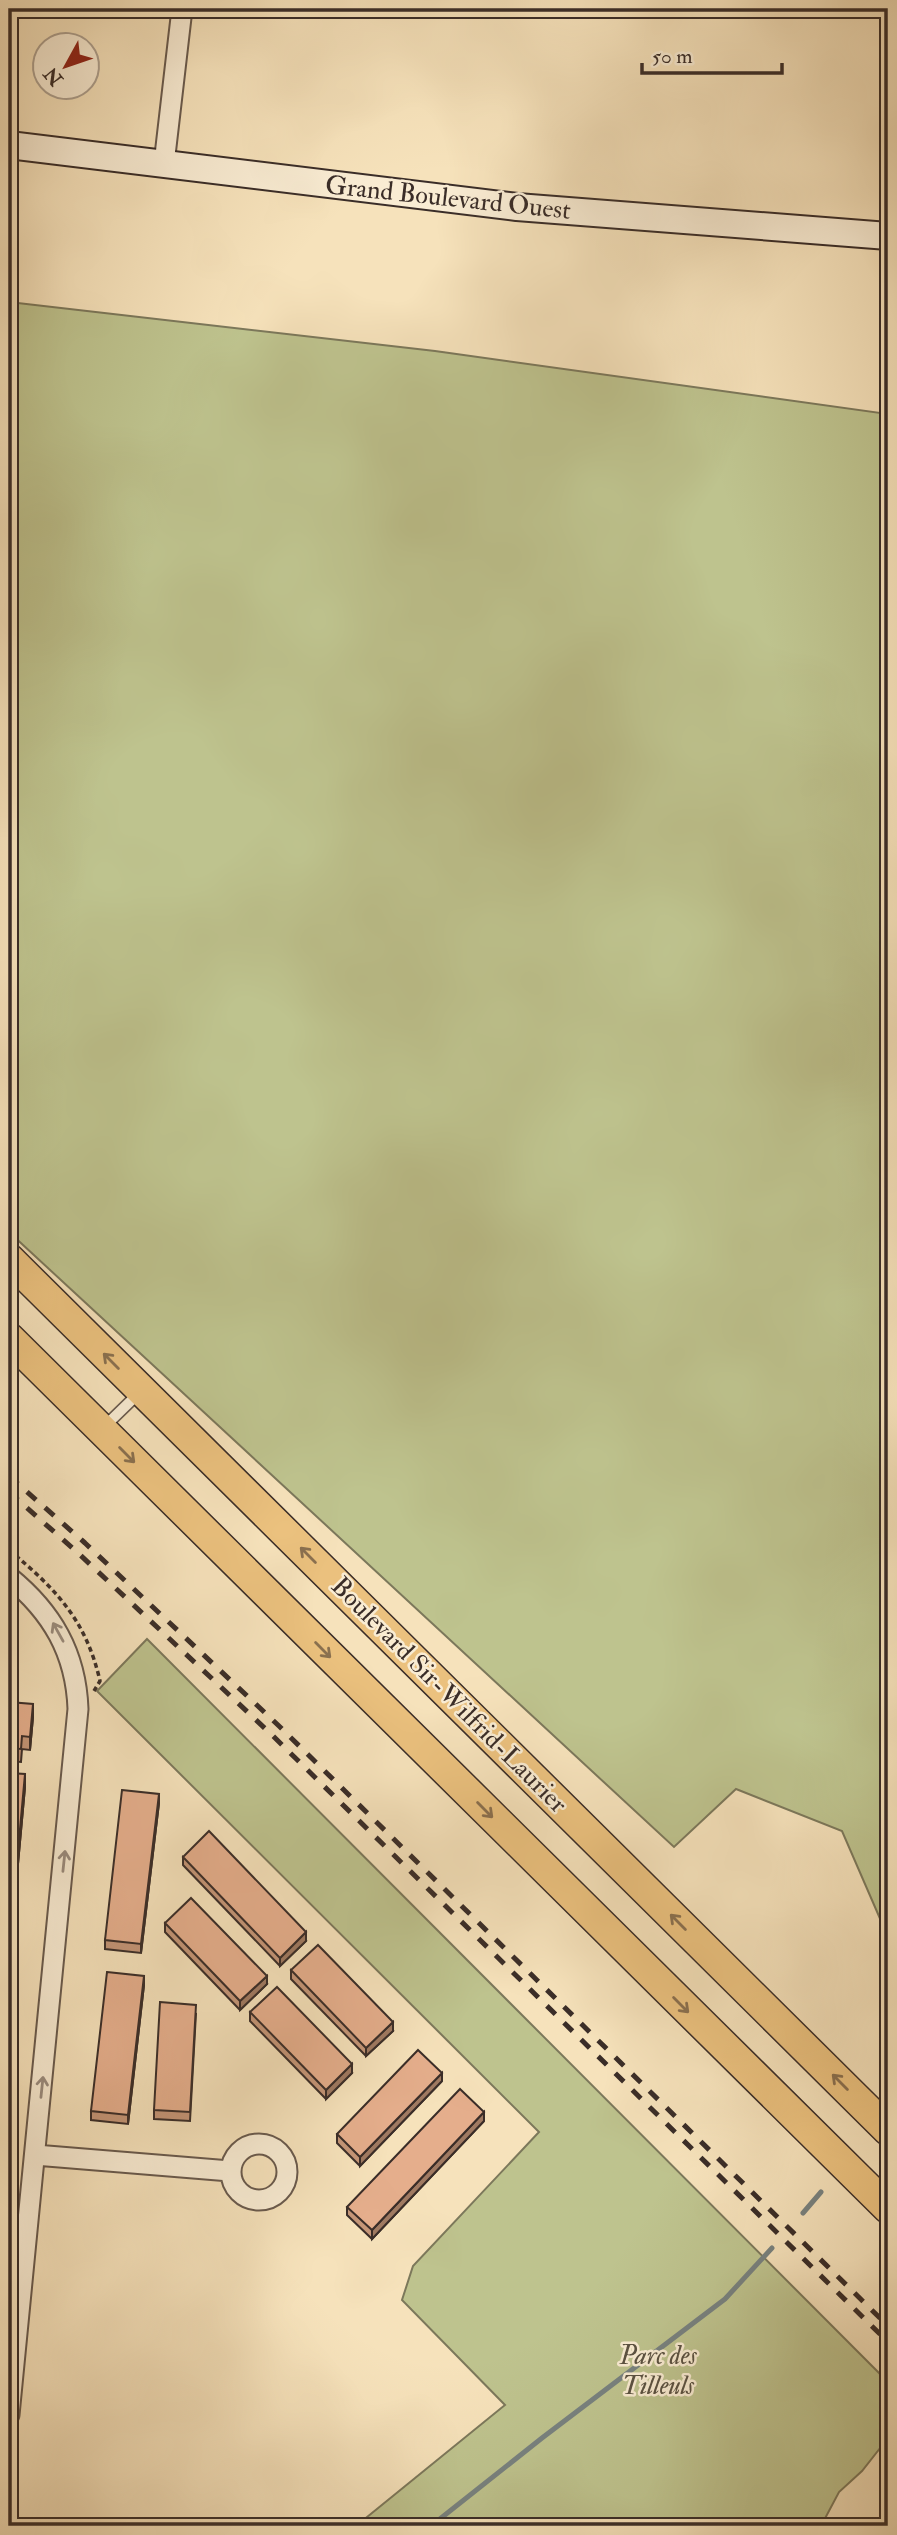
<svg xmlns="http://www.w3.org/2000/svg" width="897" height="2535" font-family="'IM FELL Double Pica',serif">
  <rect width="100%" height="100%" fill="#f6e2bb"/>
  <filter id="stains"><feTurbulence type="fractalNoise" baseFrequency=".00286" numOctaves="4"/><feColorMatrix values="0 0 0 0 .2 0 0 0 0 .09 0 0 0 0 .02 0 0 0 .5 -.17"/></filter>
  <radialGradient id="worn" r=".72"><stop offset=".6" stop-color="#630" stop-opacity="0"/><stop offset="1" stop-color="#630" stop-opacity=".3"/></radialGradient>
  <!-- green -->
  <path fill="#bec38e" stroke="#7c785b" stroke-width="2" d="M9,302L435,351L888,414V1937L842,1831L736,1789L674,1847L9,1232Z
    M147,1639L888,2382V2438L862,2471L839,2492L821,2526H356L505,2405L402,2300L413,2266L539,2132L97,1691Z"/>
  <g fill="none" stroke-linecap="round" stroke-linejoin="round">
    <!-- stream -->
    <path stroke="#788280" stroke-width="5" d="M803,2213L821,2192
      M431,2526L542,2438L725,2299L772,2248"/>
    <defs>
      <path id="lane" d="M104,1427L139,1393"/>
      <path id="street" d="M164,164L182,9
        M9,1577C52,1612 76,1653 78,1709L9,2415
        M231 2172a28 28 0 1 1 56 0a28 28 0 1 1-56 0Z
        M35,2155L230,2171"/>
      <path id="secondary" d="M9,145L517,207L888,236"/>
      <path id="primary" d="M9,1259L888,2130
        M9,1338L888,2208"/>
    </defs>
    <!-- lane casing -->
    <use href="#lane" stroke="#695a4d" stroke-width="13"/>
    <!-- street casing -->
    <use href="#street" stroke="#695a4d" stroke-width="23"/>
    <!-- secondary casing -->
    <use href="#secondary" stroke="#3a2d28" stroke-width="30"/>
    <!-- primary casing -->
    <use href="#primary" stroke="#3a2d28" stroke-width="33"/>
    <!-- path -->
    <path stroke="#3a2d28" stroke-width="3.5" stroke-dasharray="5 3.5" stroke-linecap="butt" d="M9,1550C56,1589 86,1620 100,1681L94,1691"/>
    <!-- lane -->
    <use href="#lane" stroke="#f9ecd3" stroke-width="10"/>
    <!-- street -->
    <use href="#street" stroke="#f9ecd3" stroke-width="19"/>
    <!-- secondary -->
    <use href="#secondary" stroke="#f9ecd3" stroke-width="26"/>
    <!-- primary -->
    <use href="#primary" stroke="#ebc17e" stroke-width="30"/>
    <!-- rail -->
    <path stroke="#3a2d28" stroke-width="5" stroke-dasharray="12 12" stroke-linecap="butt" d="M9,1476L85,1543L279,1726L888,2326
      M9,1492L77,1552L271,1734L888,2342"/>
  </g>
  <!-- wall -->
  <path fill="#c59678" stroke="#3a2d28" stroke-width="2" d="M9,1632V1644L17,1657L14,1692L9,1691Z
    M9,1702L33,1717L30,1750L22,1749L21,1762L10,1761L9,1768Z
    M9,1773L25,1787L14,1908L9,1907Z
    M159,1803L141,1953L105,1949V1940Z
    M183,1857L306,1941L280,1966L183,1865Z
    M165,1923L267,1984L240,2010L165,1932Z
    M291,1970L393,2031L366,2056L291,1979Z
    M144,1985L128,2124L91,2120V2111Z
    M250,2012L352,2073L326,2099L250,2021Z
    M196,2013L190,2121L154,2119V2110Z
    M442,2081L360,2166L337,2143V2134Z
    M484,2121L372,2239L347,2215V2207Z"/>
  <!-- shaded-wall -->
  <path fill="#a07a62" stroke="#3a2d28" stroke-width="2" d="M17,1644V1657L14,1692V1679Z
    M33,1704V1717L30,1750V1737Z
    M25,1774V1787L14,1908V1895Z
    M159,1794V1803L141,1953V1944Z
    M13,1928V1940L9,1980V1967Z
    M306,1932V1941L280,1966V1958Z
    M144,1976V1985L128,2124V2115Z
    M267,1976V1984L240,2010V2001Z
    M393,2022V2031L366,2056V2048Z
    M352,2064V2073L326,2099V2090Z
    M442,2073V2081L360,2166V2157Z
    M484,2112V2121L372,2239V2230Z"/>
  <!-- building -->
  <path fill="#e5ae8c" stroke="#3a2d28" stroke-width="2" d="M9,1644H17L14,1679L9,1678Z
    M9,1702L33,1704L30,1737L22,1736L21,1749L10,1748L9,1755Z
    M9,1773L25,1774L14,1895L9,1894Z
    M122,1790L159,1794L141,1944L105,1940Z
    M209,1831L306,1932L280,1958L183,1857Z
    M191,1898L267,1976L240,2001L165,1923Z
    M9,1927L13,1928L9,1967Z
    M318,1945L393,2022L366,2048L291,1970Z
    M107,1972L144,1976L128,2115L91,2111Z
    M277,1987L352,2064L326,2090L250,2012Z
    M160,2002L196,2005L190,2112L154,2110Z
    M418,2050L442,2073L360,2157L337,2134Z
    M460,2089L484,2112L372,2230L347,2207Z"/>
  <!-- one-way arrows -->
  <defs><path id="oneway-shaft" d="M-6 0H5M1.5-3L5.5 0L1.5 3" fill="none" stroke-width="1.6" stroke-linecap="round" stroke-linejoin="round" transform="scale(1.75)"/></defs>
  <g stroke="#8a704f">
    <use href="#oneway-shaft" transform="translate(111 1361) rotate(-135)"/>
    <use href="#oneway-shaft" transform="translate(127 1455) rotate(45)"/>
    <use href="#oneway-shaft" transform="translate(308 1555) rotate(-135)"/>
    <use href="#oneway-shaft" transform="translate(323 1650) rotate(45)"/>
    <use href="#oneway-shaft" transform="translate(485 1810) rotate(45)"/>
    <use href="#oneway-shaft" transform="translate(678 1922) rotate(-135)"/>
    <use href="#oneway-shaft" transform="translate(681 2005) rotate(45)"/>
    <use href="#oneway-shaft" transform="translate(840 2082) rotate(-135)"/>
  </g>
  <g stroke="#9a8c7e">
    <use href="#oneway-shaft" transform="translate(58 1632) rotate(-119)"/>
    <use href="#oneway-shaft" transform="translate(64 1861) rotate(-84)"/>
    <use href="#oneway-shaft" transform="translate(42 2087) rotate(-84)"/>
  </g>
  <g text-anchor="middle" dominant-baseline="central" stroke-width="5" stroke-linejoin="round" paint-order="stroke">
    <!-- street labels -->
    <g font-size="26" fill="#3a2d28" stroke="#f9ecd3">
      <text transform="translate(448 198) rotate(6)">Grand Boulevard Ouest</text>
      <text transform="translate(449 1695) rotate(45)">Boulevard Sir-Wilfrid-Laurier</text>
    </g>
    <!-- park labels -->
    <g font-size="26" font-style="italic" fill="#5b5242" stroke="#f9ecd3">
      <text x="658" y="2356">Parc des<tspan x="658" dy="30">Tilleuls</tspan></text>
    </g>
  </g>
  <!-- margin -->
  <rect width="897" height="2535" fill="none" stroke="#f6e2bb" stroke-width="35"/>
  <rect x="10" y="10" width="876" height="2514" fill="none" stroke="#3a2d28" stroke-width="3.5"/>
  <rect x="18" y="18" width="862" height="2500" fill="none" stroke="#3a2d28" stroke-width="2"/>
  <!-- north arrow -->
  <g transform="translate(66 66) rotate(230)"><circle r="33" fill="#f9ecd3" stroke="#ada08f" stroke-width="2"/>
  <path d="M0-5L12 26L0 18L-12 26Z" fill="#8f2418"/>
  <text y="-10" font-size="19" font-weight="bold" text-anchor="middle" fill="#3a2d28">N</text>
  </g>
  <!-- scale -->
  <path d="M642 63v10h140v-10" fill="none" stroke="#3a2d28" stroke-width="3.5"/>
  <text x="652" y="63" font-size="21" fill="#3a2d28" stroke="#f9ecd3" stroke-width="5" paint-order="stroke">50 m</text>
  <rect width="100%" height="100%" filter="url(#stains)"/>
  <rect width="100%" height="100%" fill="url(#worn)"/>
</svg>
